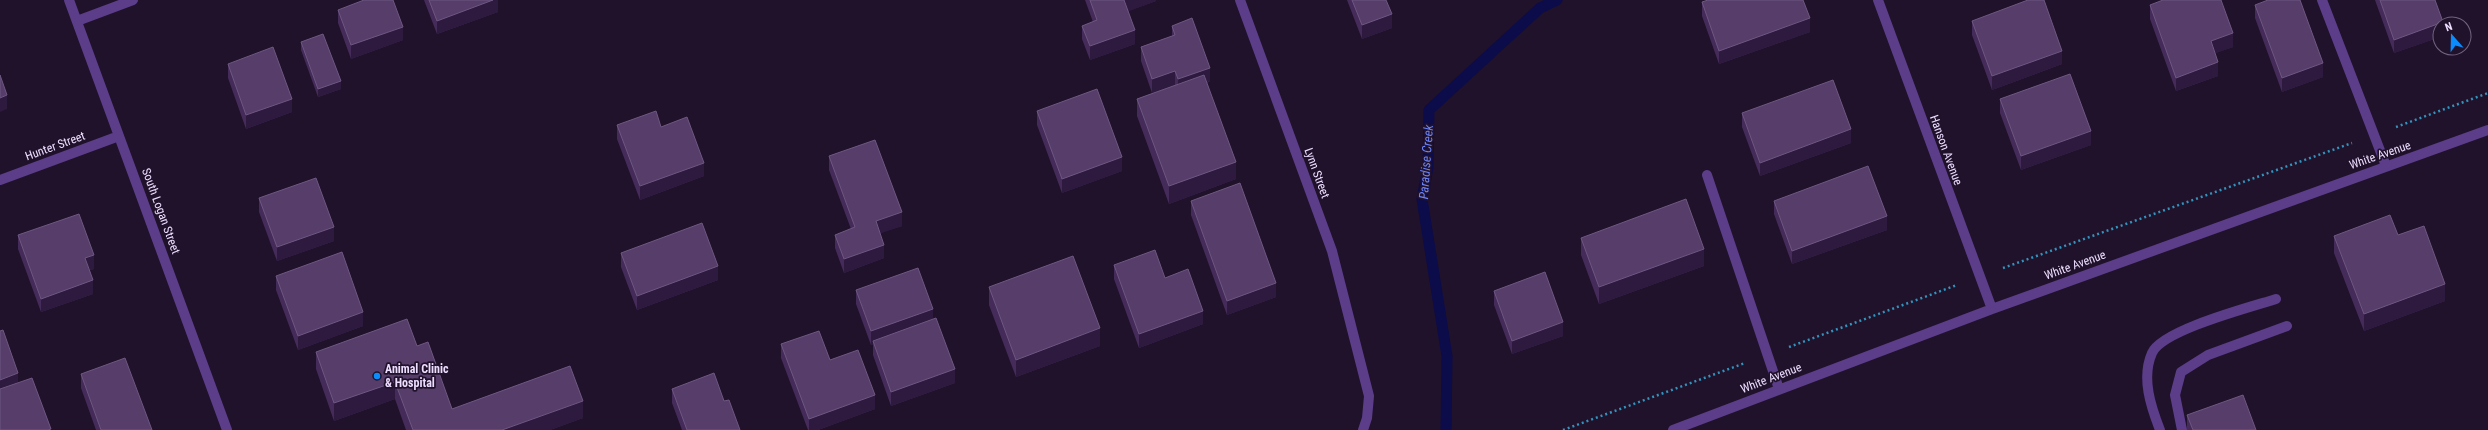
<svg xmlns="http://www.w3.org/2000/svg" width="2488" height="430" font-family="'Roboto Condensed',sans-serif">
  <rect width="100%" height="100%" fill="#20122b"/>
  <g fill="none" stroke-linecap="round" stroke-linejoin="round">
    <!-- stream -->
    <path stroke="#0c0c4a" stroke-width="11" d="M1446,430L1447,356L1422,199L1428,167L1429,110L1540,8L1557,0"/>
    <!-- path -->
    <path stroke="#3293bd" stroke-width="2.5" stroke-dasharray="2 3" stroke-linecap="butt" d="M2396,127L2488,93
      M2003,268L2352,143
      M1789,347L1957,285
      M1563,430L1745,363"/>
    <!-- minor -->
    <path stroke="#5c3d8a" stroke-width="10" d="M69,0L227,430
      M1240,0L1332,251L1369,396L1367,418L1363,430
      M1878,0L1992,309
      M2322,0L2386,166
      M77,21L133,0
      M1707,175L1779,389
      M0,180L119,136
      M1673,430L1992,309L2488,130
      M2160,430C2151,407 2141,378 2152,353C2162,330 2251,307 2276,299
      M2182,430L2175,395L2181,372L2208,355L2287,326"/>
  </g>
  <!-- wall -->
  <path fill="#452b59" d="M424,0H498V12L437,34Z
    M1085,0H1156V1L1128,11L1135,44L1090,60L1082,39V26L1093,22Z
    M1347,0H1386L1392,28L1362,39Z
    M2375,0H2435L2443,24H2440V37L2394,53Z
    M1702,2L1810,32L1719,64L1702,16Z
    M2150,5L2233,47L2215,53L2218,76L2176,91L2150,19Z
    M2255,5L2323,77L2282,92L2255,18Z
    M338,10L403,40L351,59L338,23Z
    M1972,21L2062,64L1992,90L1972,35Z
    M1172,26L1210,81L1207,83L1236,179L1169,204L1137,116V99L1175,85L1152,93L1141,61V47L1172,36Z
    M301,42L341,89L318,97L301,50Z
    M228,64L292,112L246,129L228,78Z
    M2000,99L2091,145L2021,170L2000,113Z
    M1037,111L1122,171L1062,193L1037,125Z
    M1742,113L1851,143L1760,176L1742,127Z
    M617,125L661,127L704,176L640,200L617,139Z
    M829,156L902,226L880,233L884,258L844,273L835,248V235L851,229L829,170Z
    M259,198L334,241L277,261L259,212Z
    M1191,201L1276,297L1227,315L1191,215Z
    M1774,201L1887,230L1792,264L1774,214Z
    M18,235L94,269L90,270L93,294L41,312L18,249Z
    M2398,235L2445,301L2364,331L2334,253V236Z
    M1581,238L1704,266L1599,304L1581,255Z
    M621,253L718,280L637,310L621,267Z
    M1114,265L1165,278L1203,324L1139,348L1114,279Z
    M276,276L363,326L298,350L276,290Z
    M989,287L1100,346L1016,377L989,305Z
    M856,290L933,319L955,383L891,406L873,355V345H871L856,304Z
    M1494,291L1563,336L1512,354L1494,305Z
    M781,344L830,360L875,409L818,430H808L781,358Z
    M417,346L452,409L583,418L550,430H406L395,399L334,421L316,369V352Z
    M81,374L152,430H96L81,388Z
    M672,389L724,401L740,430H682L672,403Z
    M2187,415L2256,430H2187Z"/>
  <!-- shaded-wall -->
  <path fill="#2e193f" d="M493,0H498V12L437,34V21Z
    M1124,0H1156V1L1124,13Z
    M1392,14V28L1362,39V25Z
    M1810,18V32L1719,64V51Z
    M2443,22V24H2440V37L2394,53V40Z
    M403,27V40L351,59V45Z
    M1135,30V44L1090,60V46Z
    M2233,33V47L2211,55V41Z
    M2062,51V64L1992,90V76Z
    M2218,62V76L2176,91V78Z
    M2323,63V77L2282,92V78Z
    M1210,68V81L1178,93V79Z
    M1175,71V85L1152,93V79Z
    M341,81V89L318,97V89Z
    M7,95V109L0,112V98Z
    M292,99V112L246,129V115Z
    M1851,129V143L1760,176V163Z
    M2091,131V145L2021,170V156Z
    M1122,157V171L1062,193V179Z
    M1236,162V179L1169,204V186Z
    M704,163V176L640,200V186Z
    M902,212V226L876,235V221Z
    M1887,216V230L1792,264V251Z
    M334,227V241L277,261V247Z
    M884,245V258L844,273V259Z
    M1704,249V266L1599,304V287Z
    M94,255V269L85,271V258Z
    M718,266V280L637,310V296Z
    M93,280V294L41,312V299Z
    M1276,283V297L1227,315V301Z
    M2445,284V301L2364,331V314Z
    M933,309V323L873,341V345H871V331Z
    M1203,311V324L1139,348V334Z
    M363,312V326L298,350V336Z
    M1563,322V336L1512,354V341Z
    M1100,328V346L1016,377V360Z
    M955,369V383L891,406V392Z
    M18,373V387L0,394V380Z
    M395,382V399L334,421V403Z
    M875,395V409L818,430H809V419Z
    M583,401V418L550,430H502Z"/>
  <!-- building -->
  <path fill="#573e6a" stroke="#6e5782" d="M364,0H393L403,27L351,45L338,10Z
    M429,0H493L437,21Z
    M1090,0H1124L1135,30L1090,46L1082,26L1097,20Z
    M1352,0H1386L1392,14L1362,25Z
    M1708,0H1803L1810,18L1719,51L1702,2Z
    M2028,0H2044L2062,51L1992,76L1972,21Z
    M2163,0H2221L2233,33L2211,41L2218,62L2176,78L2150,5Z
    M2268,0H2300L2323,63L2282,78L2255,5Z
    M2380,0H2435L2443,22L2394,40Z
    M1192,18L1210,68L1178,79L1175,71L1152,79L1141,47L1175,35L1172,26Z
    M323,34L341,81L318,89L301,42Z
    M273,47L292,99L246,115L228,64Z
    M2070,74L2091,131L2021,156L2000,99Z
    M0,75L7,95L0,98Z
    M1204,75L1236,162L1169,186L1137,99Z
    M1833,80L1851,129L1760,163L1742,113Z
    M1097,89L1122,157L1062,179L1037,111Z
    M656,111L661,127L687,117L704,163L640,186L617,125Z
    M875,140L902,212L876,221L884,245L844,259L835,235L855,227L829,156Z
    M1868,166L1887,216L1792,251L1774,201Z
    M316,178L334,227L277,247L259,198Z
    M1240,183L1276,283L1227,301L1191,201Z
    M1686,199L1704,249L1599,287L1581,238Z
    M79,214L94,255L85,258L93,280L41,299L18,235Z
    M2390,215L2398,235L2424,226L2445,284L2364,314L2334,236Z
    M702,223L718,266L637,296L621,253Z
    M1155,250L1165,278L1188,269L1203,311L1139,334L1114,265Z
    M342,252L363,312L298,336L276,276Z
    M1073,256L1100,328L1016,360L989,287Z
    M918,268L933,309L871,331L856,290Z
    M1545,272L1563,322L1512,341L1494,291Z
    M936,318L955,369L891,392L873,341Z
    M407,319L417,346L428,342L452,409L570,366L583,401L502,430H413L395,382L334,403L316,352Z
    M3,330L18,373L0,380V331Z
    M819,331L830,360L858,350L875,395L809,419L781,344Z
    M125,358L152,430H101L81,374Z
    M714,373L724,401L729,400L740,430H687L672,389Z
    M32,378L51,429L48,430H0V389Z
    M2243,395L2256,430H2193L2187,415Z"/>
  <!-- markers -->
  <circle fill="#0b8cfc" stroke="#20122b" stroke-width="1.5" cx="377" cy="376" r="4"/>
  <g text-anchor="middle" dominant-baseline="central" stroke-width="3.5" stroke-linejoin="round" paint-order="stroke">
    <!-- street labels -->
    <g font-size="12" fill="#edddff" stroke="#20122b">
      <text transform="translate(55 146) rotate(-20)">Hunter Street</text>
      <text transform="translate(1946 150) rotate(70)">Hanson Avenue</text>
      <text transform="translate(2380 155) rotate(-19)">White Avenue</text>
      <text transform="translate(1317 173) rotate(70)">Lynn Street</text>
      <text transform="translate(161 211) rotate(70)">South Logan Street</text>
      <text transform="translate(2075 265) rotate(-20)">White Avenue</text>
      <text transform="translate(1771 378) rotate(-21)">White Avenue</text>
    </g>
    <!-- poi labels -->
    <g font-size="12" font-weight="bold" fill="#edddff" stroke="#20122b" text-anchor="start">
      <text x="385" y="369">Animal Clinic<tspan x="385" dy="14">&amp; Hospital</tspan></text>
    </g>
    <!-- water labels -->
    <g font-size="13" font-style="italic" fill="#6c85fd" stroke="#20122b">
      <text transform="translate(1426 162) rotate(-86)">Paradise Creek</text>
    </g>
  </g>
  <!-- north arrow -->
  <g transform="translate(2452 36) rotate(340)"><circle r="19" fill="#20122b" stroke="#726380"/>
  <path d="M0-3L7 15L0 10L-7 15Z" fill="#0b8cfc"/>
  <text y="-6" font-size="11" font-weight="bold" text-anchor="middle" fill="#edddff">N</text>
  </g>
</svg>
